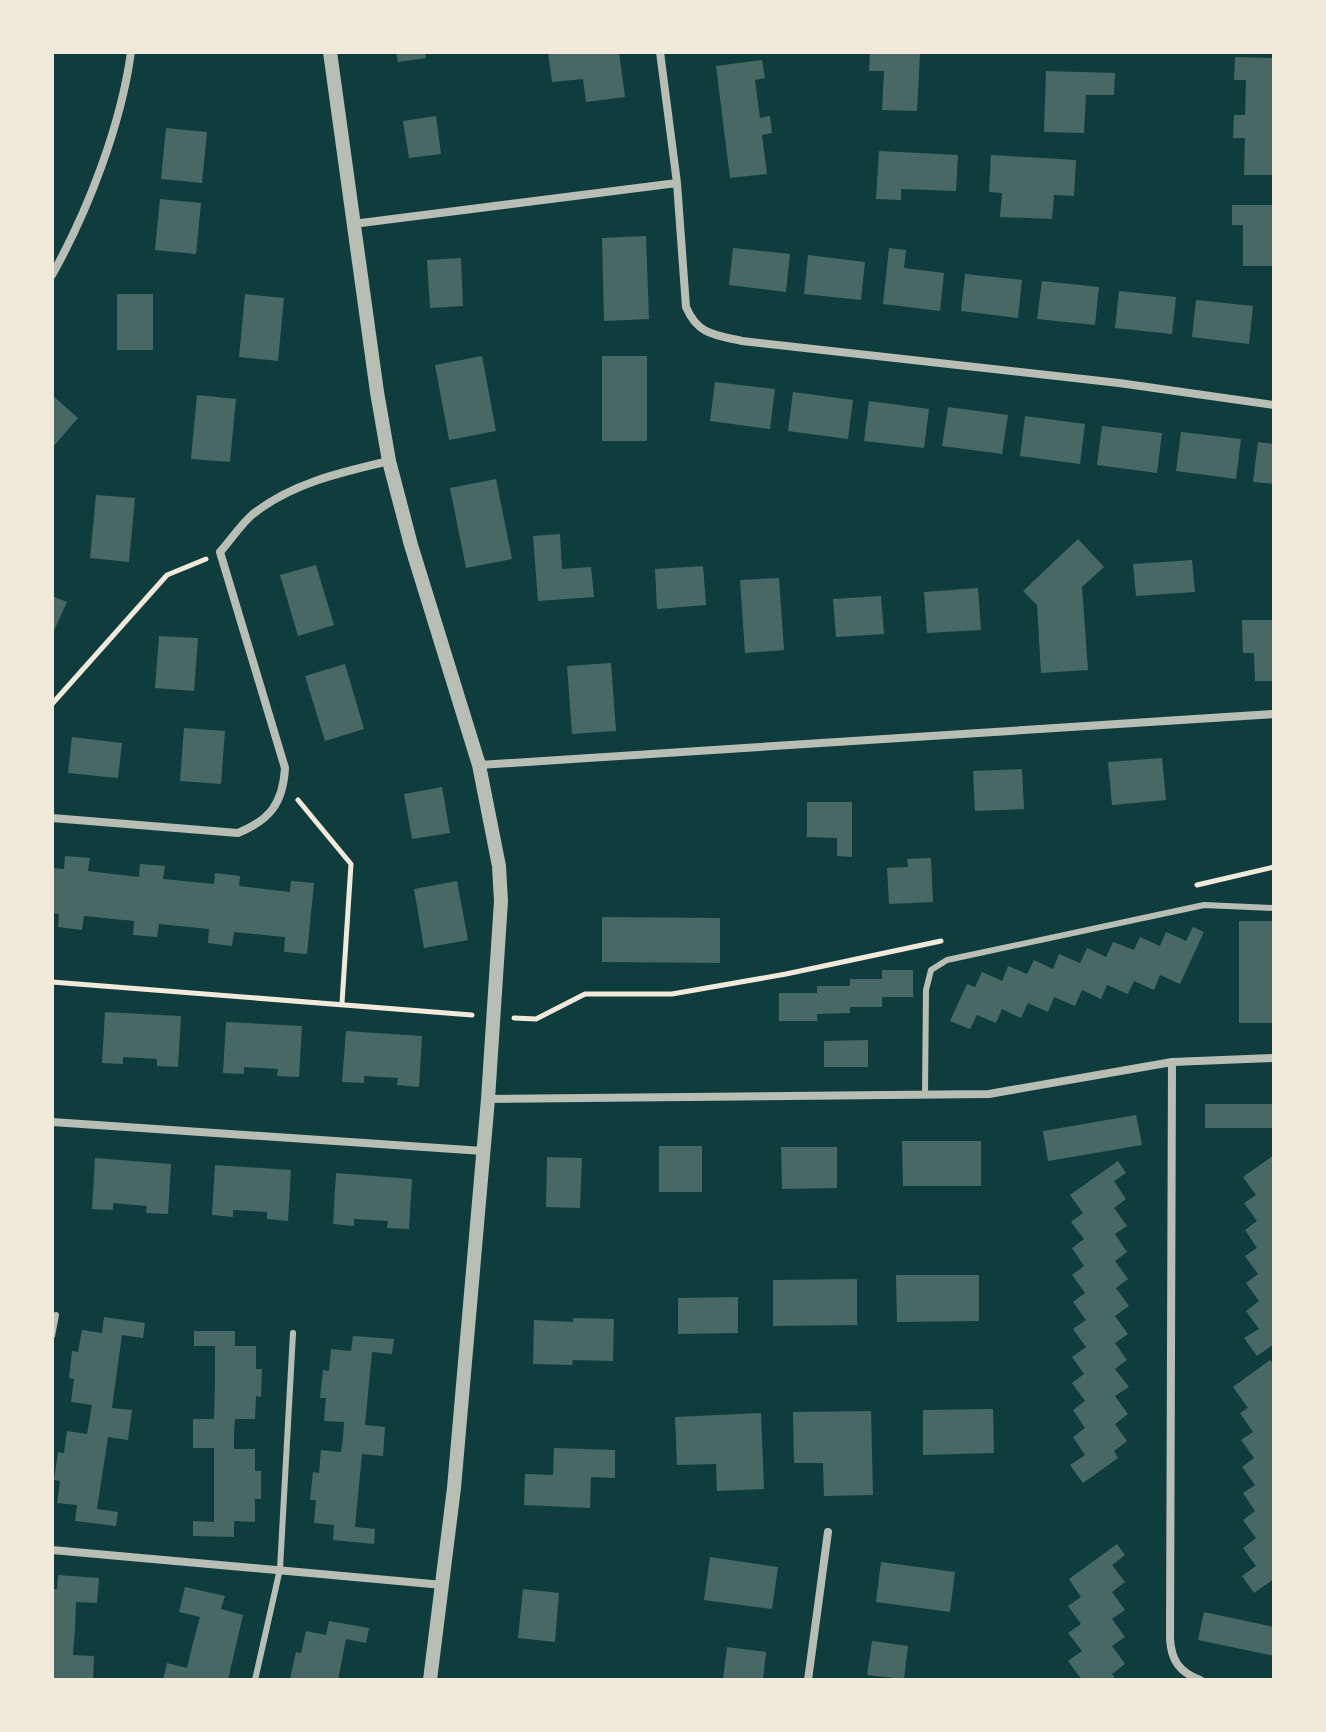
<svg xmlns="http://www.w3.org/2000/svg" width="1326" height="1732" font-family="'DejaVu Sans',sans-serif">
  <rect width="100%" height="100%" fill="#0f3d3e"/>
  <!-- building -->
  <path fill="#486865" d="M396,52H425L426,58L398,62Z
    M548,52H619L625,97L586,102L583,79L552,82Z
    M870,52L920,54L917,111L882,110L884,71H869Z
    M1235,57L1274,58V175H1244L1245,138H1233L1234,115H1245L1246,80H1234Z
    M762,60L765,78L755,80L760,118L770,116L772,133L762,135L767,174L730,178L716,66Z
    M1046,71L1115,73L1114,95H1086L1084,133L1044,132Z
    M436,116L441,154L409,158L403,121Z
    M166,128L207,132L202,183L161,179Z
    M879,151L958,155L956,191L901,189V200L876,199Z
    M991,155L1076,160L1074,196L1054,195L1052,219L1000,217L1002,193L989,192Z
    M160,199L201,203L196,254L155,250Z
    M1232,205H1274V266H1243V225H1232Z
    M646,236L649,319L604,321L602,238Z
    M733,248L790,254L786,292L729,285Z
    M889,248L906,250L904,268L944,273L940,311L883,304Z
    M808,255L865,262L861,300L804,294Z
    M461,258L463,306L430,308L427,260Z
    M965,274L1022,280L1018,318L961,311Z
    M1042,281L1099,287L1095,325L1037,319Z
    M1119,291L1176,297L1172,334L1115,328Z
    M117,294H153V350H117Z
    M245,294L284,298L278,361L239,357Z
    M1196,300L1253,306L1249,344L1192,337Z
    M482,356L496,431L449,440L435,365Z
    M602,356H647V441H602Z
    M715,382L775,389L770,429L710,421Z
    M793,392L853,400L848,439L788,431Z
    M52,395L78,418L52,448Z
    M197,395L236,399L230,462L191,459Z
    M869,401L929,409L924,448L864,441Z
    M948,407L1008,415L1002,454L942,446Z
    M1025,416L1085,424L1080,464L1020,456Z
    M1102,426L1162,433L1157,473L1097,465Z
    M1181,432L1241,439L1236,479L1176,471Z
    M1258,442L1274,444V484L1253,482Z
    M496,479L512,559L466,568L450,488Z
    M96,495L135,498L129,562L90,558Z
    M560,534L562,569L591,567L594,597L538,601L533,536Z
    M1078,539L1104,567L1082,587L1088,670L1041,673L1037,605L1023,591Z
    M1192,560L1195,592L1136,596L1133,564Z
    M316,565L334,625L298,636L280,575Z
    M703,566L706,605L657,609L655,569Z
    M779,578L784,650L745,653L740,580Z
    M978,588L981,630L927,633L924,592Z
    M52,596L67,602L52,635Z
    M881,596L884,634L836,637L833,599Z
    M1242,620H1274V681H1255L1254,653H1243Z
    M159,636L198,638L194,691L155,688Z
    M611,663L616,731L572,734L567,666Z
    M345,664L364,729L325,741L305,676Z
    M184,728L225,731L221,784L180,781Z
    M72,737L122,743L118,778L68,773Z
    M1162,758L1166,800L1112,805L1108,762Z
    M1022,769L1024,809L975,811L973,771Z
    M442,787L450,833L412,839L404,794Z
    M807,802H852V857L837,856V838L807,837Z
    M65,856L90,858L88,871L139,877L140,864L165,866L163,879L214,884L215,873L240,876L239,886L290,892L291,881L314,883L307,954L284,952L285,937L234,932L232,946L208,943L209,929L159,924L157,937L133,935L134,921L84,916L82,930L58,927L59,914L52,913V868L64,869Z
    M931,858L933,902L889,904L887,868L908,867L907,859Z
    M457,881L468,940L424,948L414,889Z
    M602,917L720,918V963L602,962Z
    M1239,921H1274V1023H1239Z
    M1193,927L1204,932L1180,984L1160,975L1154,990L1134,981L1128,994L1107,985L1101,999L1082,990L1075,1006L1054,997L1048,1012L1028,1003L1021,1018L1002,1009L996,1023L977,1015L970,1029L950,1021L967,984L975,987L982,972L1002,981L1008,966L1027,974L1034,960L1053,969L1059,954L1080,963L1087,948L1106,957L1113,942L1134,950L1140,937L1160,946L1166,932L1186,941Z
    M882,970H913V997H882V1007H850V1013L817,1014V1021H779V993H817V986H850V979H882Z
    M105,1012L181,1016L178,1067L157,1066V1059L123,1057V1064L102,1063Z
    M226,1022L302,1026L299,1077L277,1076L278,1069L244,1067V1074L223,1073Z
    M346,1031L422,1036L419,1087L397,1085L398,1078L364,1076V1083L342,1082Z
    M868,1040V1067H824V1041Z
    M1205,1104H1274V1128H1205Z
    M1136,1115L1142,1145L1048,1161L1043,1131Z
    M902,1141H981V1186H903Z
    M659,1146H702V1192H659Z
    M781,1147H837V1188L782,1189Z
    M1274,1155V1344L1257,1356L1244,1338L1259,1329L1246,1311L1259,1301L1246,1283L1258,1274L1245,1256L1257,1248L1245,1230L1257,1221L1244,1203L1256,1195L1243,1177Z
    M547,1157L582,1158L580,1208L546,1207Z
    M95,1158L171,1164L168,1214L146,1213L147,1206L113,1203V1210L92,1209Z
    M1118,1161L1126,1173L1114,1181L1126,1199L1114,1208L1127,1226L1115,1234L1127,1252L1115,1261L1128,1279L1116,1288L1129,1306L1115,1316L1128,1334L1115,1343L1127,1360L1115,1369L1129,1387L1115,1396L1128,1414L1115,1424L1127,1441L1114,1451L1118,1458L1083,1483L1070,1465L1085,1455L1073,1437L1085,1428L1073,1410L1085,1401L1072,1383L1084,1374L1072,1357L1086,1347L1073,1329L1086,1320L1073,1302L1085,1293L1072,1275L1084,1266L1072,1248L1084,1239L1071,1222L1083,1213L1070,1195Z
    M215,1165L291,1170L288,1221L267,1219V1212L233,1210V1217L212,1215Z
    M336,1173L412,1179L409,1229L387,1228L388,1221L354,1219V1226L333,1224Z
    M896,1275H979V1321L897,1322Z
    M857,1279V1325L773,1326V1280Z
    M738,1297V1333L678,1334V1298Z
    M104,1317L145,1323L143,1338L122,1335L117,1371L112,1408L132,1410L128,1440L108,1437L97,1509L118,1512L116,1526L75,1521L77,1505L57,1503L60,1481L54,1480L58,1452L64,1453L67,1431L87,1434L92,1405L71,1402L74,1379L69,1378L72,1351L78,1352L82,1330L102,1333Z
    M573,1318L614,1319L613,1361L573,1360L572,1365L533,1364L534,1320L573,1322Z
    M194,1331H235V1346H256V1369H262L261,1397L256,1396L255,1419H235L234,1434V1449H255V1471H261V1499H255V1522L234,1521V1537L193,1536V1521L214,1522V1448H193V1419H214L215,1383V1346H194Z
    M353,1336L394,1339L392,1354L372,1352L365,1425L385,1427L383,1456L362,1454L355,1527L375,1529L374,1544L333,1540L334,1525L314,1523L316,1500H310L313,1472L319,1473L321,1450L341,1452L343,1438L344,1422L324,1421L326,1398H320L323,1370L329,1371L331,1349L351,1351Z
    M1270,1360L1274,1365V1579L1254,1593L1242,1576L1256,1566L1243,1548L1256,1538L1243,1520L1255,1511L1243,1493L1255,1485L1242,1467L1254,1458L1241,1440L1253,1432L1240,1413L1248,1408L1233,1387Z
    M993,1409L994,1453L923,1455V1410Z
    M871,1411L873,1495L824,1496L823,1463H794L793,1412Z
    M761,1413L764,1489L717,1491L716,1464L677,1465L675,1417Z
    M554,1448L615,1450V1478L591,1477L590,1508L524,1505L525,1474L553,1475Z
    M1117,1544L1125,1555L1112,1565L1125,1582L1112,1592L1125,1610L1112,1619L1125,1637L1112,1646L1125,1664L1112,1674L1116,1680H1082L1068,1661L1082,1651L1068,1633L1081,1624L1068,1606L1081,1597L1069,1579Z
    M710,1557L778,1567L772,1609L704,1600Z
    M881,1562L955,1572L950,1612L876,1602Z
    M58,1575L99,1578L97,1603L76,1602L75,1629L73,1655L94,1656L93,1680H52V1589H57Z
    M185,1587L225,1596L221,1609L243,1615L228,1680H163L167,1663L187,1668L193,1643L200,1617L179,1612Z
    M523,1589L559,1593L555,1642L518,1638Z
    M1204,1612L1274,1627V1656L1198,1640Z
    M329,1621L369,1628L366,1643L346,1639L338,1680L290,1679L296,1652L301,1653L306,1631L326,1635Z
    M872,1641L908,1646L904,1679L867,1675Z
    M727,1647L766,1652L763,1680H723Z"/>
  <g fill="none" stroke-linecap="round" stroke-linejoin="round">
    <!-- path -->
    <path stroke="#f1e9da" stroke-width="5" d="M52,704L167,575L206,559
      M298,800L351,864L342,1003
      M1197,885L1274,867
      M52,982L472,1015
      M514,1018L536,1019L585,994H672L786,974L941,941"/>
    <!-- service -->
    <path stroke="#b8beb3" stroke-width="6" d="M925,1095L926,990L931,970L947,960L1204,905L1274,908
      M52,1336L56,1315
      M255,1680L280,1569L293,1333"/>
    <!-- minor -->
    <path stroke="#b8beb3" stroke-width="8" d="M660,52L677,183L686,307C698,335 715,335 742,341L1119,383L1274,405
      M353,224L677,183
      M52,275C88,211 121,125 131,52
      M479,765L1274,714
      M52,818L238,833C270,820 283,803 285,768L220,552C231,540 241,524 253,514C292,483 342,472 389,461
      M1172,1062L1170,1638C1171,1660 1179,1672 1200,1680
      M488,1099L989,1094L1172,1062L1274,1058
      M52,1122L483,1151
      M52,1550L443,1585
      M808,1680L828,1532"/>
    <!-- tertiary -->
    <path stroke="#b8beb3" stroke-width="14" d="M330,52L377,392L389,461L411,545L479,765L499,866L501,901L488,1099L454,1488L430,1680"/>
  </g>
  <!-- border -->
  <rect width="1326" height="1732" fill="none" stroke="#f1e9da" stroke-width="108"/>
</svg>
